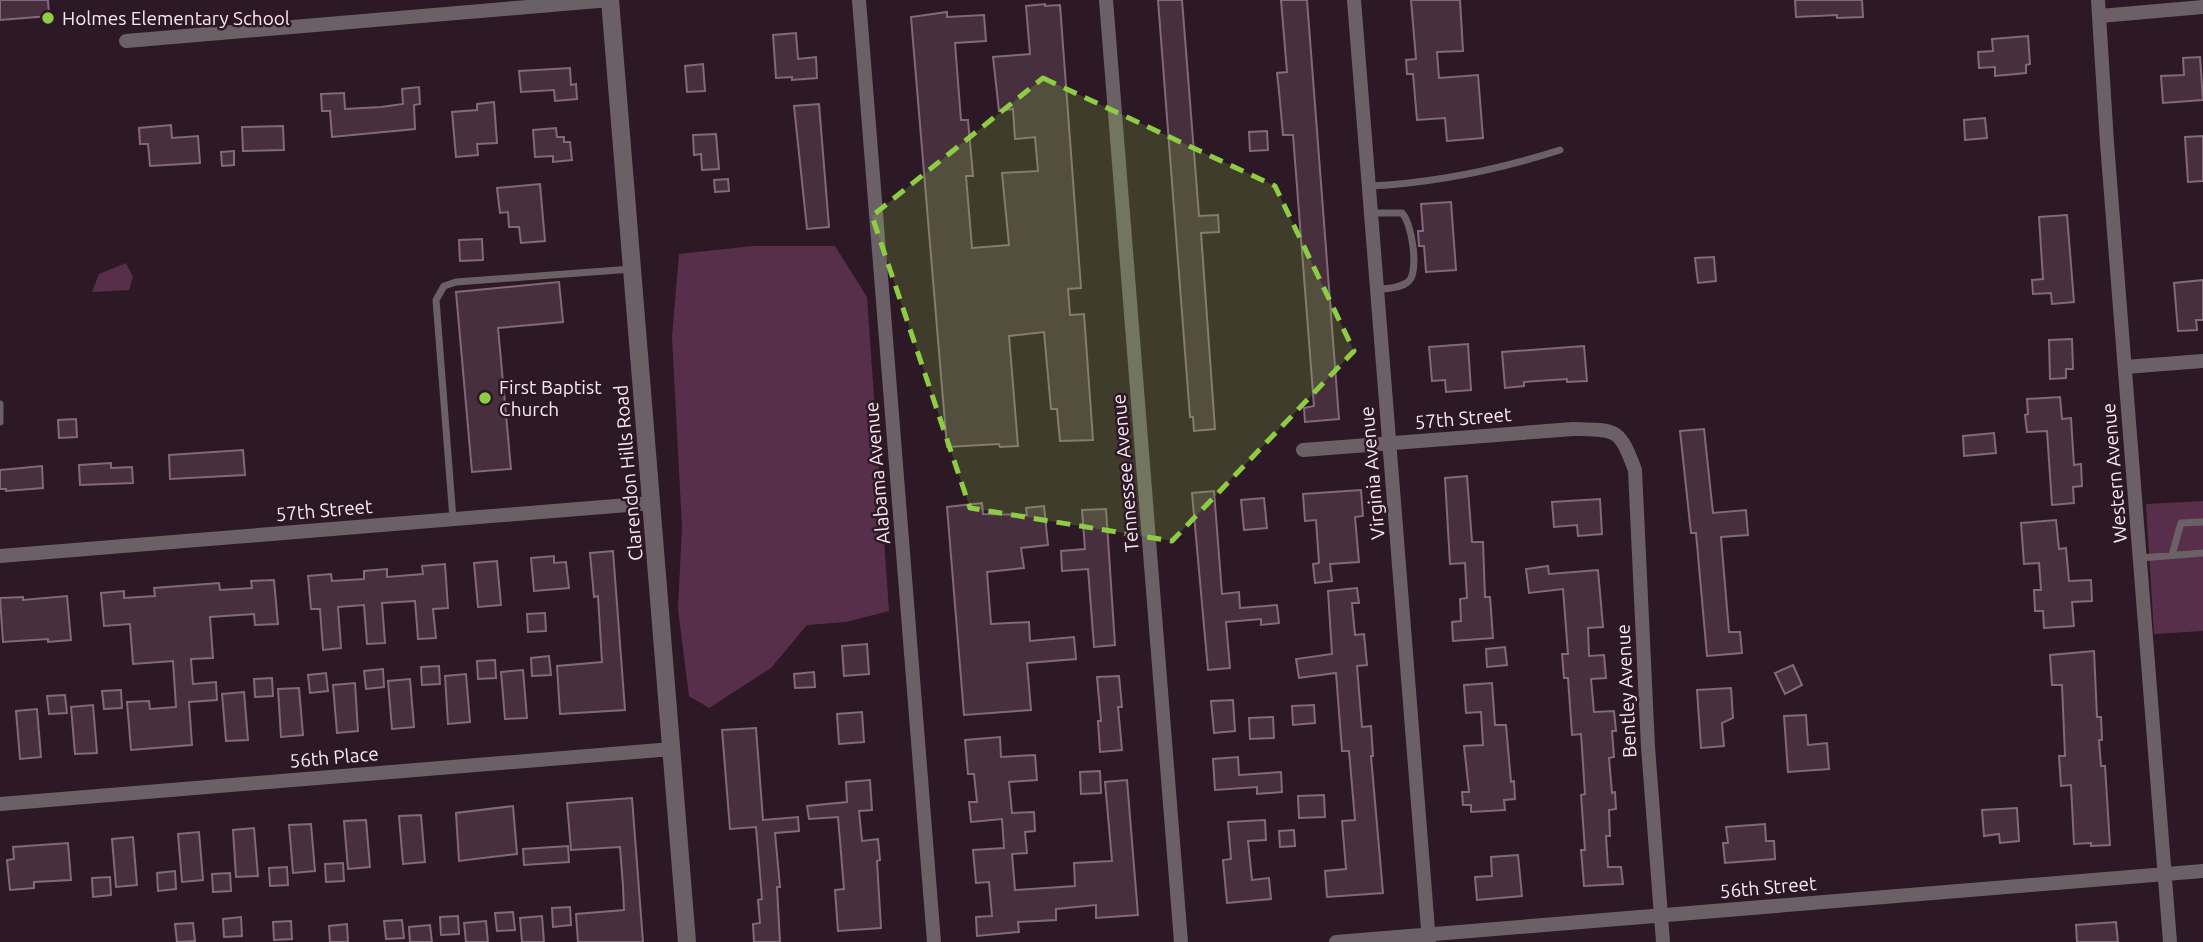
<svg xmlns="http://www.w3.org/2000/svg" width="2203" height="942" font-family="Ubuntu,sans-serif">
  <rect width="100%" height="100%" fill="#2d1826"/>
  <!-- green -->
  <path fill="#582f4a" d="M752,246H835L867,297L889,611L846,622L807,625L771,668L709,708L689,696L678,609L682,527L672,337L679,254Z
    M126,263L133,277L129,290L92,292L99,274Z
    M2203,501V631L2154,634L2146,504Z"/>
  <!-- building -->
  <path fill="#472f3e" stroke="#836879" stroke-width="2" d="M0,0H48L49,16L0,20Z
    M1158,0H1182L1199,216L1218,215L1219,232L1201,233L1215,429L1194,431L1193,417H1190Z
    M1281,0H1307L1339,419L1305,422L1304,408L1314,406L1293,135H1283L1279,91L1277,73L1287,72Z
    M1411,0H1460L1463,51L1437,52L1439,78L1478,75L1483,138L1447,141L1445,118L1417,120L1413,74H1407L1406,60L1416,59Z
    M1795,0H1862L1863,17L1837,18V15L1796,17Z
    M1045,4V6L1060,5L1081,288L1068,289L1070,315L1084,314L1093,440L1060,441L1057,409H1051L1044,332L1009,336L1018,446L1000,447L999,444L947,447L911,17L947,12V17L984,15L986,41L955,43L961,120H968L973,176H966L972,248L1009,245L1002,173L1038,171L1035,137L1015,139L1013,109L999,111L993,57L1030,54L1026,6Z
    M796,33L798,59L816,57L817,78L792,80V77L776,78L773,35Z
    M2028,36L2030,64L2026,65V73L1995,76V67L1979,68L1978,52L1993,51L1992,39Z
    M2200,57L2203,100L2163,103L2161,76L2184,75L2183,58Z
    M703,64L705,91L687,92L685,66Z
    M570,68L571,85L576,84L577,99L555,101L554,90L521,92L519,71Z
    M419,87L420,104L414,105L415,129L332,137L330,111H322L321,94L344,93L345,109L381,107L403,104L402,89Z
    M494,102L497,143L477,144L478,155L456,157L452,112L477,110V104Z
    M819,104L829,227L807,229L794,106Z
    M1985,118L1987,138L1965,140L1964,120Z
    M171,125L172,138L198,136L200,163L150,166L148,144H140L139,128Z
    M283,126L284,150L243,151L242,127Z
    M556,128L557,137H564V142H570L572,160L553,162V156L535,157L533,130Z
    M1267,131L1268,150L1250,151L1249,132Z
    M716,134L719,169L702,170L701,154L694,155L693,135Z
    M2203,136V181L2188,182L2185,137Z
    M234,151V165L222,166L221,152Z
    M728,179L729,191L715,192L714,180Z
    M540,184L545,241L521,243L519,227H509L508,212L500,213L497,188Z
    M1451,202L1456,270L1426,272L1424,246H1419L1418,231H1423L1421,204Z
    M2067,215L2074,302L2052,304L2051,293L2033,294L2032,280L2043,279L2039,217Z
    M482,239L483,260L460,261L459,240Z
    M1714,257L1716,281L1698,283L1695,258Z
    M2203,280V320H2196L2197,330L2178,331L2174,283Z
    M559,282L563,322L498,328L511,469L472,472L456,292Z
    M2072,339L2073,369H2066V378L2050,379L2049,340Z
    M1468,344L1471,390L1446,392L1445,380L1432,381L1429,347Z
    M1584,346L1587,381L1567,382V379L1537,381L1524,382V386L1505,388L1502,352Z
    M2060,397L2062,419L2071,418L2074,465L2081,464L2082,486L2073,487L2074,503L2052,505L2047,431L2027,432L2025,415L2028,414L2027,399Z
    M76,419L77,437L59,438L58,420Z
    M1704,429L1713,513L1746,510L1748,535L1721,537L1729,632H1740L1742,653L1707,656L1696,533H1691L1680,431Z
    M1994,433L1996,453L1964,456L1963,436Z
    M243,450L245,475L170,479L169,455Z
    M111,463V468L132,467L133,483L80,485L79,465Z
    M42,466L43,488L6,491V489H0V470Z
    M1467,476L1472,542H1483L1485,597H1490L1493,638L1453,641L1452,622L1461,621L1460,599L1467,598L1465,563L1450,564L1445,478Z
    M1361,490L1363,516L1355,517L1359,562L1330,564L1332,581L1315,583L1313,564L1319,563L1316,520L1305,521L1303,494Z
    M1214,491L1222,594L1239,592L1240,608L1277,605L1279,623L1261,625V619L1226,622L1230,668L1208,670L1192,493Z
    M1264,498L1267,528L1244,530L1241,500Z
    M1600,499L1602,534L1578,536L1577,525L1554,527L1552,502Z
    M982,503L983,514L1027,515L1026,508L1044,506L1048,545L1021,548L1024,568L987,572L991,624L1029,622L1030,641L1074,637L1076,659L1027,663L1031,710L964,715L947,507Z
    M1106,509L1115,645L1094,647L1088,569L1062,571L1061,551L1085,549L1082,510Z
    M2056,520L2059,549L2066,548L2069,581L2091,580L2092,601L2072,602L2074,626L2044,628L2043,611H2035L2034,590H2041L2039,563L2024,564L2021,523Z
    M613,551L625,710L560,714L557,666L602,662L598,596L594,597L590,553Z
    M554,556V563L566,562L569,588L534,591L531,558Z
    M497,561L501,605L478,607L474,563Z
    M445,564L448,608L433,609L436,638L418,639L415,601L382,603L385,643L367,644L364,605L338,607L341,648L323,650L320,609H311L308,576L331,574L332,581L364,579V571L387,569V577L423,574L422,566Z
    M1548,566L1549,574L1598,570L1603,627L1588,628L1589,656L1604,655L1606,678L1591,679L1594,712L1614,711L1616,731H1612L1614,757L1609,758L1612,793L1615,792L1616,809L1609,810L1610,836H1606L1608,867H1621L1623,884L1584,886L1581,850H1585L1581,795L1585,794L1581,734L1572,735L1568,678H1564L1562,654H1568L1563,589L1529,593L1526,569Z
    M274,580L278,624L255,625L254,614L210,617L213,658L191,659L193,684L216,682L217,700L189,702L192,745L131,750L127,702L149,701L150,709L176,707L173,661L133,664L130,624L104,626L101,593L124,591V598L155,596L154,588L219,583L220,590L252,588L251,581Z
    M1357,588L1359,603H1352L1355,635L1364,634L1367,665L1357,666L1362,727L1371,726L1373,756H1371L1383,893L1327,897L1325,871L1346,869L1342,821L1355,820L1349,751H1342L1336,673L1299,678L1296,659L1332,654L1328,591Z
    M67,596L71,640L48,642V639L3,642L0,598L23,597V600Z
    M545,613L546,631L528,632L527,614Z
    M867,644L869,674L844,676L842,646Z
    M1505,647L1507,665L1487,667L1486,649Z
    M2094,651L2097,717H2101L2102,740H2099L2101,766H2105L2110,845L2091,846V843L2074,844L2071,785L2061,786L2059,756H2065L2062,685H2052L2050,655Z
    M549,656L551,675L532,676L531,658Z
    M495,660L496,678L478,679L477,661Z
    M1793,665L1802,685L1785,694L1775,673Z
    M439,666L440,684L422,685L421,667Z
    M383,669L384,687L366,689L364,671Z
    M523,670L527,718L505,719L501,672Z
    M814,672L815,687L795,688L794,674Z
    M326,673L328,691L310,693L308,675Z
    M466,674L470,722L448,724L445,676Z
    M1119,676L1122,707H1118L1122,750L1100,752L1098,721H1101L1097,677Z
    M272,678L273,696L255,697L254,679Z
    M410,679L414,727L392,729L388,681Z
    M355,683L358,731L337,733L333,685Z
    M1492,683L1495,725H1506L1511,782L1514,781L1515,799L1504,800L1505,810L1471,812V805H1463L1462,792H1469L1464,746L1483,745L1481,712L1466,713L1464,685Z
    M299,688L303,735L281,737L278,689Z
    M1731,688L1733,718L1722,723L1724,746L1701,748L1697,690Z
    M121,690L122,708L104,709L102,691Z
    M244,692L248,740L226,741L222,694Z
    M65,695L67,713L49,714L47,696Z
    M1233,700L1235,731L1214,733L1211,701Z
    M93,705L97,753L75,754L71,707Z
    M1314,705L1315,723L1293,725L1292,706Z
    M37,709L41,757L20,759L16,711Z
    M862,712L864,742L839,744L837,714Z
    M1806,715L1808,745L1827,743L1829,769L1788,772L1784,716Z
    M1273,717L1274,738L1250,739L1249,718Z
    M756,728L763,820L798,817L799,831L775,833L780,887H777L780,942H754L753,924L760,923L758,900L762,899L756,827L730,829L722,730Z
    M1000,737L1001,757L1035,755L1037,780L1009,782L1012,813L1034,812L1035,831L1025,832L1027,853L1012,854L1015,890L1075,886L1074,863L1112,861L1105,782L1127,780L1138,915L1096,918V905L1056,909V920L1018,922L1019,932L977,936L976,917L992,916L989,882L976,883L973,850L1004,848L1002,819L971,822L969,802H977L974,774H968L965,740Z
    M1238,757L1239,775L1281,772L1282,792L1257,794V787L1215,790L1213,759Z
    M1100,771L1101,793L1081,794L1080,772Z
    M870,780L872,810L859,811L862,841L878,839L880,860L877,861L881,928L838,931L835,890L844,889L838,817L809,819L807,806L847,802L846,782Z
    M1324,795L1325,817L1299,818L1298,796Z
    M632,798L643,942H578L576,914L624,910L623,886L620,847L571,850L567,803Z
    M513,806L517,854L459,861L456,813Z
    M2017,808L2019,841L2000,843L1999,834L1984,836L1982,810Z
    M421,815L425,862L403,864L399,816Z
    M366,820L370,867L348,869L344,821Z
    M1265,820L1266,840L1248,841L1252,880L1269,878L1271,899L1227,903L1223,860L1231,859L1228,822Z
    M311,824L315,871L293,873L289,825Z
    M1765,824L1766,841H1774L1775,859L1725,863L1723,843H1728L1726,827Z
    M254,828L258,876L236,877L233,830Z
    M1294,830L1295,846L1280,847L1279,831Z
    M199,832L203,880L182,882L178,834Z
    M133,837L137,885L116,887L112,839Z
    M68,843L71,880L34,882V888L10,890L7,860L14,859L13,847Z
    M568,846L569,862L524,865L523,849Z
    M1518,855L1522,896L1477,900L1475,877L1492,876L1491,857Z
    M343,863L344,881L326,882L325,864Z
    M287,867L288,885L270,886L269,868Z
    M175,871L176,889L158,891L157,873Z
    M230,873L231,891L213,892L212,874Z
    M110,877L111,895L93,897L92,878Z
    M570,907L571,925L553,927L552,908Z
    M513,912L515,930L497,931L495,913Z
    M458,916L459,934L441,935L440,917Z
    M542,916L544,942H522L520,918Z
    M241,917L242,936L224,937L223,919Z
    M402,920L404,938L386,939L384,921Z
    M291,921L292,939L274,940L273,922Z
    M486,921L488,942H466L464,923Z
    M2116,922L2118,942H2077L2076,925Z
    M193,923L195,941L177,942L175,924Z
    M347,924L348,942H330L329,926Z
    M430,925L432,942H410L409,927Z"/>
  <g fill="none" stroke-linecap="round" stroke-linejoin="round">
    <!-- service -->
    <path stroke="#6c6067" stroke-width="7" d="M1369,186C1435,183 1497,170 1560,150
      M1371,213H1402C1412,223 1419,270 1409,281C1401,288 1387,289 1377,289
      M0,404V422
      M453,519L436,300L444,286L456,282L632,269
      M2172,555L2181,523L2203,522
      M2140,558L2203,553"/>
    <!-- minor -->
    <path stroke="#6c6067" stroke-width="14" d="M859,0L934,942
      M1106,0L1181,942
      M1354,0L1429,942
      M2098,0L2107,143L2170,942
      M2100,16L2203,7
      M126,41L610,0
      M2125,367L2203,361
      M1303,450L1573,429C1618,430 1619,428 1635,470L1648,747L1663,942
      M0,556L652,503
      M0,804L672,749
      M1336,942L2203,871"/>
    <!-- tertiary -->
    <path stroke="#6c6067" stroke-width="18" d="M610,0L687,942"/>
  </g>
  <!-- marked area -->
  <path fill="#8ecd43" fill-opacity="0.2" stroke="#8ecd43" stroke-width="5" stroke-dasharray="14 9" stroke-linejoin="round" d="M1043,78L1275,186L1354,351L1172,541L970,508L872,216Z"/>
  <!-- markers -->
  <g fill="#8ecd43" stroke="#2d1826" stroke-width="2.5">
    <circle cx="48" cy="18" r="7"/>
    <circle cx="485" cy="398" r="7"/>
  </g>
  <g text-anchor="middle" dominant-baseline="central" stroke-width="5" stroke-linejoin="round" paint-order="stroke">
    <!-- poi labels -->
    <g font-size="19" fill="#f7e8f1" stroke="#2d1826" text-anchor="start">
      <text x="62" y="18">Holmes Elementary School</text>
      <text x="499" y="387">First Baptist<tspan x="499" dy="22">Church</tspan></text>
    </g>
    <!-- street labels -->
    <g font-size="19" fill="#f7e8f1" stroke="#2d1826">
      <text transform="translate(1463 418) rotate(-5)">57th Street</text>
      <text transform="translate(628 473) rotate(-95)">Clarendon Hills Road</text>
      <text transform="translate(877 473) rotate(-95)">Alabama Avenue</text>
      <text transform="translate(1125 473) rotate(-95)">Tennessee Avenue</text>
      <text transform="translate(1372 473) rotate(-95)">Virginia Avenue</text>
      <text transform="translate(2114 473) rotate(-95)">Western Avenue</text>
      <text transform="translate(324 510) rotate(-5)">57th Street</text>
      <text transform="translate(1626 691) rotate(-93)">Bentley Avenue</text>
      <text transform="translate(334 757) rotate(-5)">56th Place</text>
      <text transform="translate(1768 887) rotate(-5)">56th Street</text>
    </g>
  </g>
</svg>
